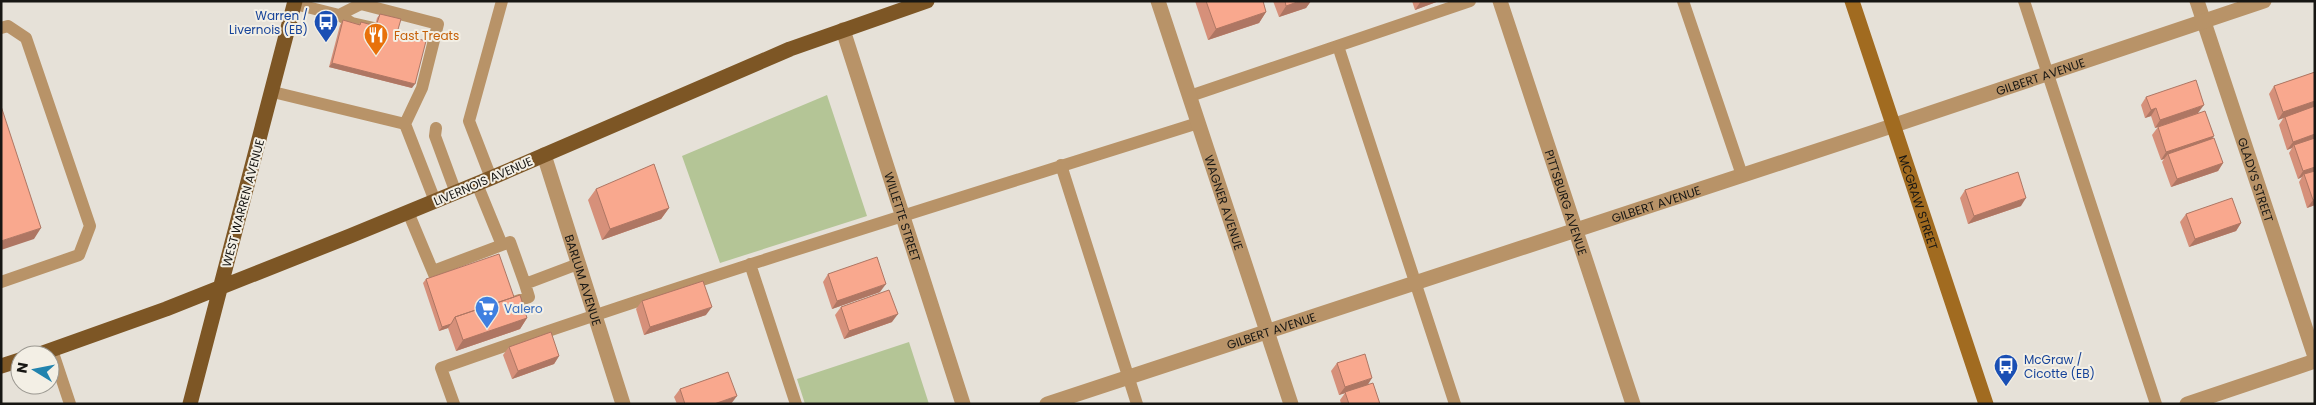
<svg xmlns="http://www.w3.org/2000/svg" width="2316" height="405" font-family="Poppins,sans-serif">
  <rect width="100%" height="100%" fill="#e6e1d8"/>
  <!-- green -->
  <path fill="#b4c596" d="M827,95L867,216L720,263L682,156Z
    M909,342L929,404H805L797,379Z"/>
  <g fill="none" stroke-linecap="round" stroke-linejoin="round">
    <!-- lane -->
    <path stroke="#b89368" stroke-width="12" d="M1683,1L1742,175
      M2024,1L2156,404
      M295,4L339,15L361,4L438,24L422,88L405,124L435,201
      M339,15L352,23L374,28
      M1,28L8,26L26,38L90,226L79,255L1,282
      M1338,46L1455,404
      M273,92L405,124
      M1190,96L1470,1
      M436,128L435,136L456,193
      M1061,165L1137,404
      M491,178L469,121L502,1
      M408,212L436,279
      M502,245L510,242L525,284
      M750,264L796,404
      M433,271L502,245L477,184
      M511,303L529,297L525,284L578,264
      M52,350L70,404
      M454,404L441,368C692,280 945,203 1198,123"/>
    <!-- street -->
    <g stroke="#b89368" stroke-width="15">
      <path id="s1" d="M1158,1L1291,404"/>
      <path id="s2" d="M1500,1L1633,404"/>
      <path id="s3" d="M2197,1L2315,357"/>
      <path id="s4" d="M843,30L963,404"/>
      <path id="s5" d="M544,155L623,404"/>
      <path id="s6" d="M1047,404L1874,132L2264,1"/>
      <path d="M2187,404L2315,361"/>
    </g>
    <!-- secondary -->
    <path stroke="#a16b20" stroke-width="15" id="s7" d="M1852,1L1986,404"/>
    <!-- primary -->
    <path stroke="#7d5625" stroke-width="15" d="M37,355L166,309L350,236L491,178L790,49L927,1
      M1,366L20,360
      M190,404L295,1"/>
  </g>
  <!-- wall -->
  <path fill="#d6907a" d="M1195,1H1263L1266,12L1259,23L1208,40Z
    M1273,1H1311L1306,8L1279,17Z
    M1412,1H1439L1415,10Z
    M380,14L397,33L412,88L329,67L340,25L343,20L359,24L361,22L375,26L377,18Z
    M2315,72V205L2307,208L2299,182L2302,177L2298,179L2289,153L2292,148L2287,150L2279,125L2284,117L2278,120L2269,94L2274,86Z
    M2146,97L2199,113L2223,163L2218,171L2171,187L2162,162L2164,159L2161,160L2152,135L2158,127L2184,118L2155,128L2151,116L2145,118L2141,105Z
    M596,189L669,208L661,219L602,240L588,200Z
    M1965,190L2021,206L1968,224L1960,198Z
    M2186,214L2241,223L2236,231L2189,247L2180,222Z
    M828,274L880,292L832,309L823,282Z
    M426,279L514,297L527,318L520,329L456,351L448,328L439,331L423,283Z
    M642,301L706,315L644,335L636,309Z
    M841,307L892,322L844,339L835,315Z
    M509,347L559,356L554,364L512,379L503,355Z
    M1337,363L1367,385L1380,404H1341L1340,400L1345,393L1339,395L1331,371Z
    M680,389L731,404H677L674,397Z"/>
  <!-- shaded-wall -->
  <path fill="#ae7663" d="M1300,1H1311L1306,8L1279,17L1286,6Z
    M1421,1H1439L1415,10Z
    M1266,12L1259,23L1208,40L1216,29Z
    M332,63L415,84L412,88L329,67Z
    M2315,101V107L2278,120L2283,112Z
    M2204,105L2198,113L2155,128L2160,120Z
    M2156,108L2151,116L2145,118L2151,110Z
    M2315,134V140L2294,145L2292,148L2287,150L2293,142Z
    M2214,136L2208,144L2168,154L2164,159L2161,160L2166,152Z
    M2223,163L2218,171L2171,187L2177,179Z
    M2315,167V173L2304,174L2302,177L2298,179L2303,171Z
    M2026,198L2021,206L1968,224L1974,216Z
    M2315,199V205L2307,208L2313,200Z
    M669,208L661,219L602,240L610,229Z
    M2241,223L2236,231L2189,247L2195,239Z
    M41,228L34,239L1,250V241Z
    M886,284L880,292L832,309L837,301Z
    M712,307L706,315L644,335L650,327Z
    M898,314L892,322L844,339L849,331Z
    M527,318L520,329L456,351L463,340Z
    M451,324L448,328L439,331L442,327Z
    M559,356L554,364L512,379L518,371Z
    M1372,378L1367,386L1339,395L1345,387Z
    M737,396L731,404H714Z"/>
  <!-- building -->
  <path fill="#f9a88e" stroke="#ae7663" d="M1206,1H1263L1266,12L1216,29Z
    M1285,1H1300L1286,6Z
    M380,14L401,19L397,33L426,41L415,84L332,63L343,20L360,25L361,22L376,26Z
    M2315,72V101L2283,112L2274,86Z
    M2196,80L2204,105L2160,120L2156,108L2151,110L2146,97Z
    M1,106L41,228L1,241Z
    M2315,106V134L2293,142L2285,117Z
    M2205,111L2214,136L2166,152L2158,127Z
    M2214,138L2223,163L2177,179L2168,154Z
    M2315,138V167L2303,171L2294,145Z
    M654,164L669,208L610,229L596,189Z
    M2315,171V199L2313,200L2304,174Z
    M2018,172L2026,198L1974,216L1965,190Z
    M2232,198L2241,223L2195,239L2186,214Z
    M499,254L514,297L455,317L451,324L442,327L426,279Z
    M877,257L886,284L837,301L828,274Z
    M703,281L712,307L650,327L642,301Z
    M889,290L898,314L849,331L841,307Z
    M520,295L527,318L463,340L455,317Z
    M551,332L559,356L518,371L509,347Z
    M1365,354L1372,378L1345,387L1337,363Z
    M728,372L737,396L714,404H685L680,389Z
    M1373,383L1380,404H1349L1345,392Z"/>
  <!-- icons -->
  <defs>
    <symbol id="bus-pin" viewBox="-11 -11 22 30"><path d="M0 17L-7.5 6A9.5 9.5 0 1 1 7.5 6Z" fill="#1a4fb4" stroke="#f3efe5"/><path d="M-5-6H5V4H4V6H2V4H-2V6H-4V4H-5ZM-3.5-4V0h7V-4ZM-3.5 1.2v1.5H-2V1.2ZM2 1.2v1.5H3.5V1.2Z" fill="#fff"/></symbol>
    <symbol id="restaurant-pin" viewBox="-11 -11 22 30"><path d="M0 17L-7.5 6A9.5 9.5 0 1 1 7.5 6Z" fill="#e8710a" stroke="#f3efe5"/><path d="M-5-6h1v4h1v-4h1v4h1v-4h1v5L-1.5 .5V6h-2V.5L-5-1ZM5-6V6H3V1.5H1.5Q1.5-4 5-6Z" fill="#fff"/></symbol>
    <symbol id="supermarket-pin" viewBox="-11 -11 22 30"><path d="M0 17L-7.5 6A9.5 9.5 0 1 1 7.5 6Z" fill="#3f7fe0" stroke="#f3efe5"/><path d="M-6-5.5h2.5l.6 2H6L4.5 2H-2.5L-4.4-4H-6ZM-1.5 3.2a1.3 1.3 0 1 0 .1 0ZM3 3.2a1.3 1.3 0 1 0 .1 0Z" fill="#fff"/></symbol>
  </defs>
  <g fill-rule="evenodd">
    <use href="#bus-pin" x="312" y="8" width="28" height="38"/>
    <use href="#restaurant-pin" x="362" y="21" width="28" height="38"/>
    <use href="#supermarket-pin" x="473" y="294" width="28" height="38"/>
    <use href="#bus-pin" x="1992" y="352" width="28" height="38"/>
  </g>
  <g text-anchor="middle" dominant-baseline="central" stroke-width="4" stroke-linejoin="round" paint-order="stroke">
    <!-- transit labels -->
    <g font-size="12" fill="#164399" stroke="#f3efe5" text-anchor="end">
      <text x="308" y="15">Warren /<tspan x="308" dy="14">Livernois (EB)</tspan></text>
      <text x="2024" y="359" text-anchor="start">McGraw /<tspan x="2024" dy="14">Cicotte (EB)</tspan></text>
    </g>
    <!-- food labels -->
    <g font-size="12" fill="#c56008" stroke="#f3efe5" text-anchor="start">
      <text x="394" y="35">Fast Treats</text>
    </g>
    <!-- street labels -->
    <g font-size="12" fill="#171613" stroke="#f3efe5">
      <text stroke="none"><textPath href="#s6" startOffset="1046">GILBERT AVENUE</textPath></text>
      <text stroke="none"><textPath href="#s3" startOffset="188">GLADYS STREET</textPath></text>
      <text transform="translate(483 181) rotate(-23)">LIVERNOIS AVENUE</text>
      <text transform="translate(243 203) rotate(-75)">WEST WARREN AVENUE</text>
      <text stroke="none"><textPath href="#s1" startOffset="212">WAGNER AVENUE</textPath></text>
      <text stroke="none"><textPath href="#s2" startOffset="212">PITTSBURG AVENUE</textPath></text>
      <text stroke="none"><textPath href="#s7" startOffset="212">MCGRAW STREET</textPath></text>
      <text stroke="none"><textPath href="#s6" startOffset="641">GILBERT AVENUE</textPath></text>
      <text stroke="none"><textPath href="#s4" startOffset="196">WILLETTE STREET</textPath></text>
      <text stroke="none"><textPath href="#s5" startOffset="131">BARLUM AVENUE</textPath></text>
      <text stroke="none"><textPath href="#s6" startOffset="236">GILBERT AVENUE</textPath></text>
    </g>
    <!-- shop labels -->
    <g font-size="12" fill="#366cbe" stroke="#f3efe5" text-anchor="start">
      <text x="504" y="308">Valero</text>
    </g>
  </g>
  <!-- border -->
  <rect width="2316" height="405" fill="none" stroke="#171613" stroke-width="5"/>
  <!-- north arrow -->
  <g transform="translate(35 370) rotate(280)"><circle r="24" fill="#f3efe5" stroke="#9b9891"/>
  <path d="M0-4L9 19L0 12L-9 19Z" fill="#2183ae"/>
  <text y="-8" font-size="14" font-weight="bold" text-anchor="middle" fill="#171613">N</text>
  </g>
</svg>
